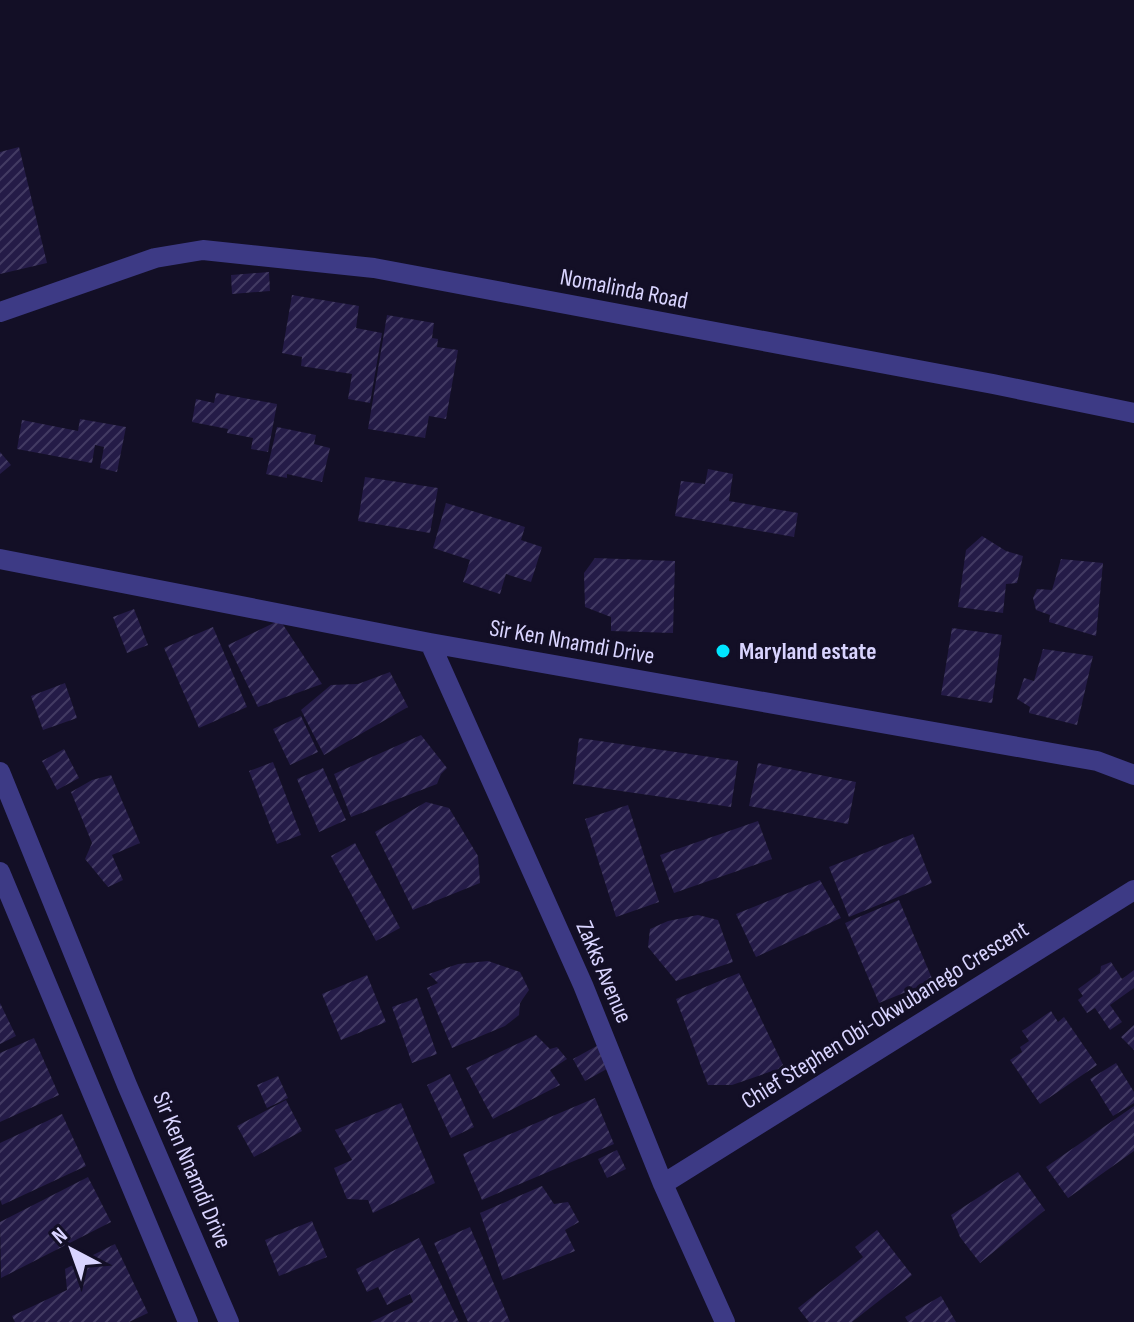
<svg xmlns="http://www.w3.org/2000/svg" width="1134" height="1322" font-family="'Sofia Sans Condensed',sans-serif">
  <defs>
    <pattern id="building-hatch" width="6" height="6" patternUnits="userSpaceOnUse" patternTransform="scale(2)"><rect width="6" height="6" fill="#241b47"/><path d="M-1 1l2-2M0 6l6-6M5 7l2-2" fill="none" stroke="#433b63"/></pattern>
  </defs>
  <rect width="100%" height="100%" fill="#130f26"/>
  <!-- building -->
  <path fill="url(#building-hatch)" d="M19,147L47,263L0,274V152Z
    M269,272L270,291L232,294L231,275Z
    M292,295L359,306L356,328L382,333L370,403L348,399L352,374L301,366L302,357L282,353Z
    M387,315L434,323L432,338L438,339L437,347L458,350L446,419L429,416L425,438L368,429Z
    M216,393L277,404L268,452L251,449L253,438L227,433L228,429L192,422L196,399L214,403Z
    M80,419L126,427L117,472L100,468L104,447L95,445L92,463L17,449L22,420L78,431Z
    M277,427L316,435L314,444L330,448L322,482L287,474V478L266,474Z
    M0,452L11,465L0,474Z
    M708,469L733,474L729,501L798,513L794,537L675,516L681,481L705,484Z
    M365,477L438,488L430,533L358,521Z
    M446,503L525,527L521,540L542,547L531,582L506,574L500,594L463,582L470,560L433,548Z
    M982,536L1006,551L1023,556L1017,583L1006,584L1003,613L958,607L966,550Z
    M595,558L675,561L673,633L611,631V617L585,607L584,573Z
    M1061,559L1103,563L1096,636L1049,622L1050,615L1036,610L1033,598L1037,589L1052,590Z
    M134,609L148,645L127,653L113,617Z
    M280,620L322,684L258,707L228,645Z
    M213,627L247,707L199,728L164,648Z
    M952,628L1002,635L992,703L941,695Z
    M1043,649L1093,656L1077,725L1029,713L1030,707L1017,699L1024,678L1034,681Z
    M390,672L408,707L324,755L301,710L331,685L358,684Z
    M65,683L77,718L43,730L31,696Z
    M301,716L318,752L290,765L273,729Z
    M421,735L447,768L441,774L437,784L351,817L334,774Z
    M579,738L738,761L731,807L573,784Z
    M64,749L79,778L57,790L42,761Z
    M273,762L301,835L277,844L249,771Z
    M758,763L856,782L848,824L749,806Z
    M323,768L346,820L319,832L297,779Z
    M111,775L140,843L112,855L123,880L108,887L85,859L92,843L71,792L92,780Z
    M426,802L449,808L478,856L480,883L413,910L375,832Z
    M628,805L659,902L616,917L585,819Z
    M758,821L772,859L674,893L660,855Z
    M913,834L932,883L849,917L829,867Z
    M355,843L400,928L376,941L331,856Z
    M820,880L841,918L756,957L736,914Z
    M899,900L933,981L879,1003L845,923Z
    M698,915L718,920L733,962L676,981L648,947L650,929L668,921Z
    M488,961L520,972L529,990L520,1003L519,1015L505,1026L452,1048L427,988L438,983L429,974L458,964Z
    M1111,962L1122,979L1134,970V988L1110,1005L1122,1022L1110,1030L1095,1008L1087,1013L1078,1000L1083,996L1078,989L1100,973L1101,966Z
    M739,973L784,1067L732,1085H708L676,999Z
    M367,975L386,1022L341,1040L322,994Z
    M417,998L437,1054L412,1063L392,1007Z
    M0,1003L16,1036L0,1044Z
    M1051,1011L1058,1022L1064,1017L1097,1065L1040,1104L1010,1060L1022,1052L1020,1047L1029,1041L1022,1031Z
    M1134,1025V1050L1121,1037Z
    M536,1035L550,1049L557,1047L567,1059L550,1070L560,1085L493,1119L466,1068Z
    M34,1038L59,1095L0,1122V1053Z
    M602,1043L614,1065L585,1081L573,1059Z
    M1116,1063L1134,1092V1103L1113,1116L1090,1079Z
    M450,1074L474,1127L451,1138L427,1085Z
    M278,1076L288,1098L267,1108L257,1085Z
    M595,1098L614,1144L482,1200L463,1154Z
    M286,1100L302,1131L254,1157L237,1126Z
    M401,1103L435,1183L373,1213L368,1200L347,1199L334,1168L352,1160L335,1130Z
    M1134,1106V1151L1068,1198L1046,1167Z
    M62,1114L86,1166L2,1205L0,1199V1143Z
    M617,1150L626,1169L607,1178L598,1159Z
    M1018,1172L1045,1210L980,1263L960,1237L951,1215Z
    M88,1177L111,1222L1,1278L0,1222Z
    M542,1186L554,1204L568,1202L579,1222L565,1230L575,1251L503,1280L480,1213Z
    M312,1221L327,1257L279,1276L265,1240Z
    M470,1227L510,1322H468L434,1243Z
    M877,1230L912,1275L852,1322H809L798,1308L863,1257L855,1247Z
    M419,1238L459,1322H371L413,1302L410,1294L387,1305L378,1287L367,1292L356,1269Z
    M115,1244L148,1313L129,1322H15L12,1316L67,1290L65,1269Z
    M941,1296L956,1322H908L905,1317Z"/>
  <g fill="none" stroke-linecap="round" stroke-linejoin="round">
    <!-- street -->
    <path stroke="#3d3a85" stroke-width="20" d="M0,312L155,258L203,250L374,268L993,384L1134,413
      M0,559L430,643L1097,761L1134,775
      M430,643L583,985L663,1184L725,1322
      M0,772L127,1085L229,1322
      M0,872L188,1322
      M663,1184L1134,890"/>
  </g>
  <!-- markers -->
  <circle fill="#00e5ff" stroke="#130f26" stroke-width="3" cx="723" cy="651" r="8"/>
  <g text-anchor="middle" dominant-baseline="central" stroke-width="7" stroke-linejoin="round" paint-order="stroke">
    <!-- street labels -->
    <g font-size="24" fill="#d9d4ff" stroke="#130f26">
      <text transform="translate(624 289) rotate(11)">Nomalinda Road</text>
      <text transform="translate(572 642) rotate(10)">Sir Ken Nnamdi Drive</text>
      <text transform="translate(604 972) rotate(67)">Zakks Avenue</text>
      <text transform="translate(885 1015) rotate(-32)">Chief Stephen Obi-Okwubanego Crescent</text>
      <text transform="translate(192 1170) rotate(67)">Sir Ken Nnamdi Drive</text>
    </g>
    <!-- poi labels -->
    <g font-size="24" font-weight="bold" fill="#d9d4ff" stroke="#130f26" text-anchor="start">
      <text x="739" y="651">Maryland estate</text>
    </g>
  </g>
  <!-- north arrow -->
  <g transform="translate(72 1250) rotate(319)" stroke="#130f26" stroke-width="6" paint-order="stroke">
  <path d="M0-6L14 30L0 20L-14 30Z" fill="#d9d4ff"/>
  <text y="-12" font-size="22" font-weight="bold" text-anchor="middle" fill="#d9d4ff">N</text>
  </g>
</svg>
